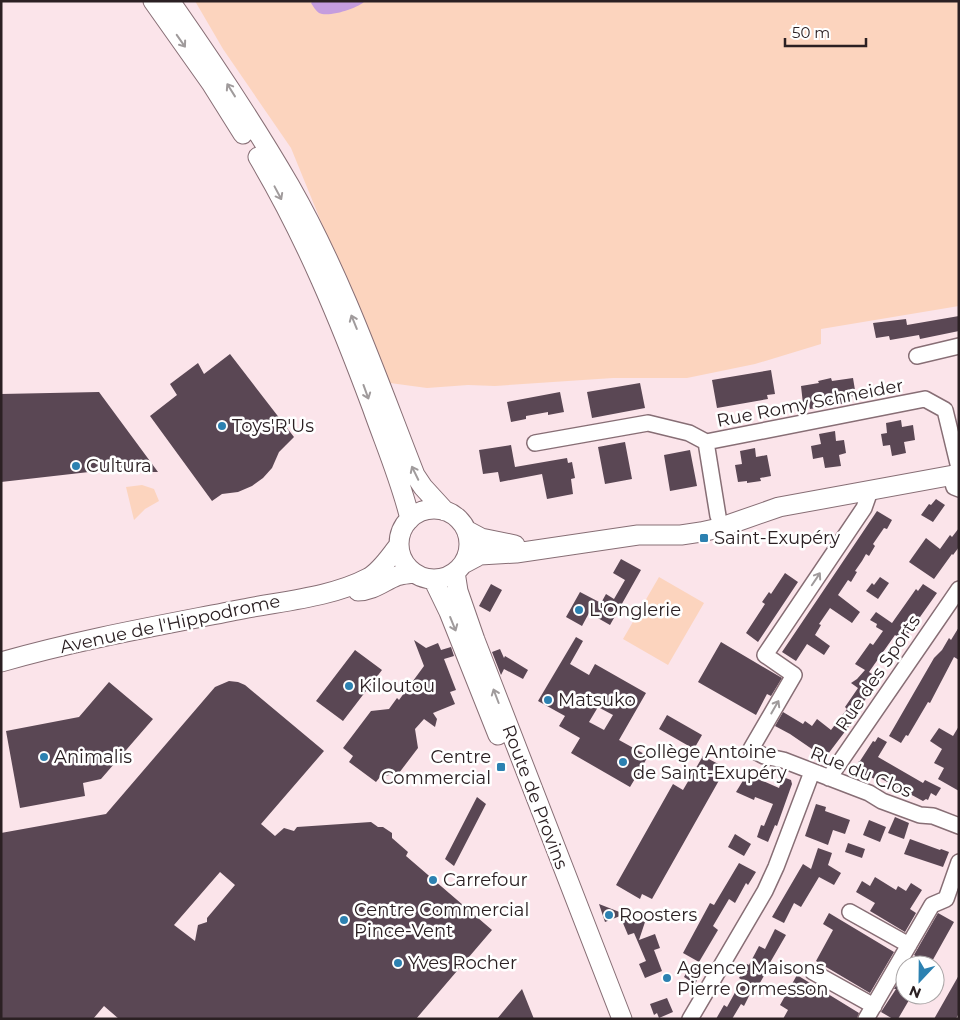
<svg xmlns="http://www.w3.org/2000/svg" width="960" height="1020" font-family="Montserrat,sans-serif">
  <rect width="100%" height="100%" fill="#fbe4ea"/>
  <!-- green -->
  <path fill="#fcd4be" d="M195,1H959V306L821,329V344L755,364L687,378H613L495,386L468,385L427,388L390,383L364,327L291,148L223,49Z
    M142,485L154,489L159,501L145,509L134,520L126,487Z
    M659,577L704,603L668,665L623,639Z"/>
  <!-- water -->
  <path fill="#c59dde" d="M313,1H365C359,8 328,18 319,13C316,11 313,6 311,3Z"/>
  <!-- building -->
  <path fill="#5a4754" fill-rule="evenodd" d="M959,316V331L920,339L919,335L890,340L889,336L876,338L873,323L906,319L907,325Z
    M230,354L294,437L279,452L272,468L263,478L252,486L238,492L222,494L212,501L150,416L177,395L170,384L198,363L204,374Z
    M771,370L775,394L767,395L768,399L717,408L712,380Z
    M831,378L832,381L853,378L856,396L848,397V400H846V403L810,409L809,404H803L801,386L819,383L818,381Z
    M640,383L645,408L592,418L587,392Z
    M99,392L158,472H89L1,482V394Z
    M560,392L564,412L548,415V412L526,416V419L511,422L507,402Z
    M901,420L902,427L913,425L915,440L904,442L906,453L892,456L890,445L883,446L881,434L887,433L886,423Z
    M835,431L836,441L844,440L846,453L839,455L841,466L825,468L823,457L813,459L811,446L821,444L819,434Z
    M625,442L632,479L605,484L598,447Z
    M511,445L515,467L567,458L568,463L572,462L575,478L571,479L573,494L547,499L542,474L500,482L498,472L483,474L479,450Z
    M755,448L756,457L767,455L771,476L760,478L761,481L747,483V481L738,482L735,465L742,464L740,451Z
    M690,450L697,486L670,491L664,455Z
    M936,499L945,505L933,522L921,515L929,504L931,505Z
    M877,511L892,520L887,529L884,528L873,544L875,546L869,556L866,554L862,561L855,571L857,572L851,582L848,580L838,595L860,612L852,623L830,608L819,624L821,625L815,635L830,646L824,655L807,644L796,661L782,652Z
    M959,528V547L953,555L952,554L934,579L909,562L926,538L940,549L950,535L952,537Z
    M621,559L641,570L610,625L589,613L582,626L566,617L580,592L601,603L606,594L614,599L625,580L613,573Z
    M785,573L798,582L758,642L746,633L765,604L762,602L769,592L771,594Z
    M880,577L889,583L878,599L866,591L872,583L874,585Z
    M491,584L502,590L490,612L479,606Z
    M923,584L937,593L903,641L895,635L869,672L878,678L868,692L870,693L854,715L856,717L825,758L790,734L775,726L783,712L803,724L805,721L812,726L817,719L831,730L847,709L845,707L858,688L851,683L857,679L865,670L855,664L870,643L873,645L883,631L876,627L877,624L870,620L876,612L892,623L916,589L918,591Z
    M959,627V660L954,657L930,703L928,702L908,736L906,735L901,743L889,736L934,658L942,650L949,638L951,640Z
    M576,637L583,641L570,664L589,675L595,664L646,693L619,740L648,756L642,767L648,770L642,780L636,777L630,787L571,753L580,738L559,726L565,716L538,701ZM598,707L613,715L604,730L589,722Z
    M414,640L426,648L438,643L441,650L451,647L454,656L444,659L456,690L450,692L455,704L433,713L437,719L435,727L424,719L415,729L418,748L399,773L380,777L376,782L349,762L353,756L343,748L371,711L389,709L397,698L399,700L424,666Z
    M721,642L782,678L771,696L767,694L756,715L698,682Z
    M500,649L504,658L505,656L528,670L523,679L504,669L501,675L492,652Z
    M355,650L382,670L343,721L316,701Z
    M229,681L238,682L245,685L324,751L261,824L275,836L284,828L294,831L297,827L371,822L378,827H383L392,833V838L408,852L406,856L492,930L416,1019H119L104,1006L93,1019H1V833L106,814L215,687ZM220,872L235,885L207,918V922L198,925L195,941L174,925Z
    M109,682L153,719L101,779L83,783L85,796L20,808L6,731L79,717Z
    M667,715L702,735L694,749L659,729Z
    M959,726V791L938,779L944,768L934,763L942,749L930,741L939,728L953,736Z
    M878,737L887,742L878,757L923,783L925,780L941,788L936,796L931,793L928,800L926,799L923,801L876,776L875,779L855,771L859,761H860L873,741L875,742Z
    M703,756L726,768L652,899L642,894L640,899L616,885L673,784L683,790Z
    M747,774L779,788L783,777L791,780L792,784L777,826L775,825L768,842L757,837L761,825L764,826L773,804L755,797L754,800L736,792Z
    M477,797L486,804L454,866L445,859Z
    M816,804L826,807L825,811L850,820L845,834L833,830L828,845L805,836Z
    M895,817L909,823L904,839L888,833Z
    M869,820L886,827L880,842L863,835Z
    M735,834L751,844L744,856L728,847Z
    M910,839L940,850L941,849L949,852L943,867L904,854Z
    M848,843L865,849L862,858L845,852Z
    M818,848L832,853L828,865L841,873L834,885L819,877L801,907L794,903L784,923L772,917L803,864L811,869Z
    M739,863L756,872L748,885L746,883L735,903L729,899L713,926L718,930L699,962L683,953L710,903L714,905Z
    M875,877L896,890L898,886L906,891L911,883L922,890L910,909L916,913L905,932L870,911L875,903L856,892L862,881L870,886Z
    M599,904L645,922L639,940L655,934L660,948L654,950L662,971L645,978L639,964L646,961L634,933L628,935L620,916L605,922Z
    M829,913L894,952L870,993L816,961L833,930L823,924Z
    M938,913L954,922L930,965L914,955Z
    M775,929L786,935L764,973L765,974L757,988L754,986L744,1006L741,1004L732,1019H716L724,1005L727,1007L742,980L739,978L747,964L749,965L759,946L765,949Z
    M692,963L702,969L700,972L701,973L695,984L684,977Z
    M905,970V995H912L898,1019H893L881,1012L896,989H894Z
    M797,975L859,1013L857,1019H783L788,1010L780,1005Z
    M959,975V1013L956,1019H934Z
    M522,989L534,1019H497L516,996Z
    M667,998L673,1012L659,1018L657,1013L654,1015L650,1004Z"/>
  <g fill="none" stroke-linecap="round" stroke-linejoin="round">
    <defs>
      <path id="minor" d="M917,356L959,346
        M706,442L718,516
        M535,443L648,423L689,433L706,442L925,399L945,410L959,468
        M951,476L954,487L959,489
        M870,491L864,508L765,655L794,675L751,749L764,756L783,760L869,793L882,801L920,815L933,816L959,826
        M829,778L959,589
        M850,912L909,945
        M813,972L874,1006
        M690,1019L765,891L776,867L812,772
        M866,1019L932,905L946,899L959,862"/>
      <path id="major" d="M153,1L211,83L243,134
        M170,1C212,61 253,122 290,186C342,277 377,378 415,475L423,487L445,511
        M258,157C305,236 340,321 372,407C385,444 401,481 410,519
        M399 544a35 35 0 1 1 70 0a35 35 0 1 1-70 0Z
        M466,530L481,538L515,545
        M463,564L480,555L516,553L638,535H681L701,532L719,528L779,507L959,474
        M455,572L458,591L475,640L622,1019
        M433,579L449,612L498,735
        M358,591C373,591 384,581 397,576C402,574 408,574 414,573
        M1,662C81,639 162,625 243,609C283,601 332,597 368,578C381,571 390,556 399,545"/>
    </defs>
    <!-- minor casing -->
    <use href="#minor" stroke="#876e75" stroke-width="18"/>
    <!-- major casing -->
    <use href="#major" stroke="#876e75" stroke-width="21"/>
    <!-- minor -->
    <use href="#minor" stroke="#fff" stroke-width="15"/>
    <!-- major -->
    <use href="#major" stroke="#fff" stroke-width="19"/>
  </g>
  <!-- one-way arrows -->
  <defs><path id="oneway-shaft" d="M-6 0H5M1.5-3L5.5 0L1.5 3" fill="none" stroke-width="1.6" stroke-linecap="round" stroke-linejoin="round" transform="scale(1.25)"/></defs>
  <g stroke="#a09b9c">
    <use href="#oneway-shaft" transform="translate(181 41) rotate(55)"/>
    <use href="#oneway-shaft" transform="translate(231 90) rotate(-122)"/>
    <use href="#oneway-shaft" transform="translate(278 193) rotate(62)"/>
    <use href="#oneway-shaft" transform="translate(354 322) rotate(-112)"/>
    <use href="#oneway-shaft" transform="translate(366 392) rotate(70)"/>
    <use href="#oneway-shaft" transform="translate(415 473) rotate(-116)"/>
    <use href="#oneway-shaft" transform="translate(816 579) rotate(-56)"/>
    <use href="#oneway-shaft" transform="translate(453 624) rotate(68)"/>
    <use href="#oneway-shaft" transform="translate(496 696) rotate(-111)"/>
    <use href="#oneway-shaft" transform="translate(775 707) rotate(-60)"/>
  </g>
  <!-- markers -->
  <g fill="#2c81b1" stroke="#fff" stroke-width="2">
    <circle cx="222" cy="426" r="5"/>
    <circle cx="76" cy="466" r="5"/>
    <rect x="699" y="533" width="10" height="10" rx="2.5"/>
    <circle cx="579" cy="610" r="5"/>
    <circle cx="349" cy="686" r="5"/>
    <circle cx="548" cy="700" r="5"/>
    <circle cx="44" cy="757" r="5"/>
    <circle cx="623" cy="762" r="5"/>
    <rect x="496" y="762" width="10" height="10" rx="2.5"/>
    <circle cx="433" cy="880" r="5"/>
    <circle cx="609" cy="915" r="5"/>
    <circle cx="344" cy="920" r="5"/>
    <circle cx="398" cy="963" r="5"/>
    <circle cx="667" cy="978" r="5"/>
  </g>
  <g text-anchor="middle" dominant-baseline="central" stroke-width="5" stroke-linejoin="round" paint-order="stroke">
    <!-- street labels -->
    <g font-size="18" fill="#2b2023" stroke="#fff">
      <text transform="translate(810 403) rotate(-11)">Rue Romy Schneider</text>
      <text transform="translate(170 624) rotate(-12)">Avenue de l'Hippodrome</text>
      <text transform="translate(878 673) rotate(-56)">Rue des Sports</text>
      <text transform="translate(861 772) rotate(22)">Rue du Clos</text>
      <text transform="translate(535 797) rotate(69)">Route de Provins</text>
    </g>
    <!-- poi labels -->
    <g font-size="18" fill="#2b2023" stroke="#fff" text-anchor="start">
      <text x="232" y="426">Toys'R'Us</text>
      <text x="86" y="466">Cultura</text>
      <text x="714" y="538">Saint-Exupéry</text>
      <text x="589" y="610">L'Onglerie</text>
      <text x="359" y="686">Kiloutou</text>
      <text x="558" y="700">Matsuko</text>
      <text x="633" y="752">Collège Antoine<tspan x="633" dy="21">de Saint-Exupéry</tspan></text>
      <text x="54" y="757">Animalis</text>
      <text x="491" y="757" text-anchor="end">Centre<tspan x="491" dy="21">Commercial</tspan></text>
      <text x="443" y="880">Carrefour</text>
      <text x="354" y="910">Centre Commercial<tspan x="354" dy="21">Pince-Vent</tspan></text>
      <text x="619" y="915">Roosters</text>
      <text x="408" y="963">Yves Rocher</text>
      <text x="677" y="968">Agence Maisons<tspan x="677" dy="21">Pierre Ormesson</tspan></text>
    </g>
  </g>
  <!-- border -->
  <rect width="960" height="1020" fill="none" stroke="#2b2023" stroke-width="5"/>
  <!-- north arrow -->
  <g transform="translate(920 980) rotate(202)"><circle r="24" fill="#ffffff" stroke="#aaa6a7"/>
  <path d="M0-4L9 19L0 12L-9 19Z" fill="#2c81b1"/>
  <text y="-8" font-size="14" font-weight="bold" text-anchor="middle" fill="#2b2023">N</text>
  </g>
  <!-- scale -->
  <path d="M785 38v8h81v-8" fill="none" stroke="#2b2023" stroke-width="2.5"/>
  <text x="792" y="38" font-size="15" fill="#2b2023" stroke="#ffffff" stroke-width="4" paint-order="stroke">50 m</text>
</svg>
